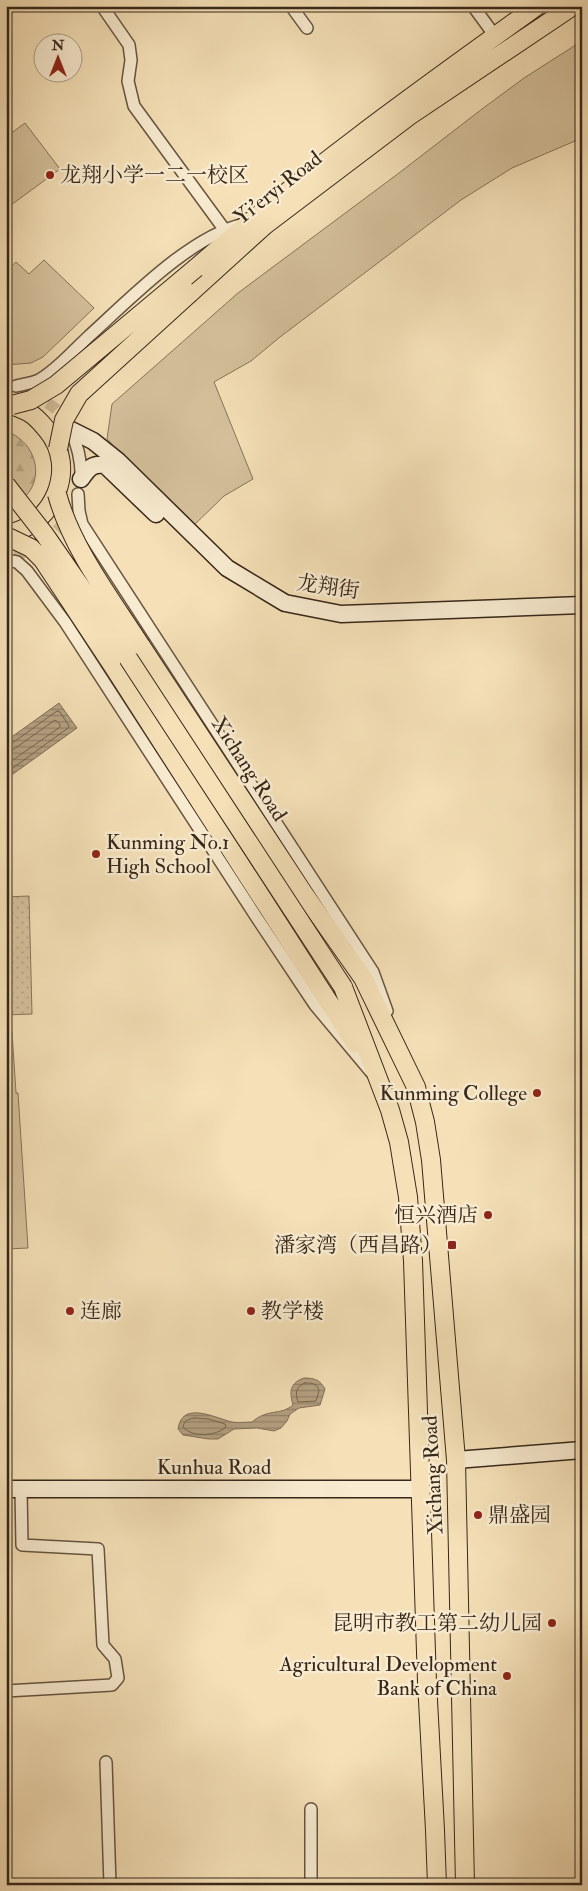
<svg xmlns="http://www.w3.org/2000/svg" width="588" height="1891" font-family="'IM FELL Double Pica','Noto Serif SC',serif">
  <defs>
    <pattern id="grass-dots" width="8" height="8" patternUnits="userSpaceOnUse" patternTransform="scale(1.25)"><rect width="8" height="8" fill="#d5c19c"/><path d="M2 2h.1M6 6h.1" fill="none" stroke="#b7a686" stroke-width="1.8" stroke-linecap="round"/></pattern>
    <pattern id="forest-firs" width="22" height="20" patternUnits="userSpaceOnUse" patternTransform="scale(1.25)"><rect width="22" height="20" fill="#d5c19c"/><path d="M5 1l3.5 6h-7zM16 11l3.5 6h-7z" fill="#b7a686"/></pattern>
    <pattern id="water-rules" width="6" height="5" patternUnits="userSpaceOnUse" patternTransform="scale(1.25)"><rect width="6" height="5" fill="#b4a182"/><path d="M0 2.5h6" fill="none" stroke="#93836a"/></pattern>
  </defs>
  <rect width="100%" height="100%" fill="#f5e0b7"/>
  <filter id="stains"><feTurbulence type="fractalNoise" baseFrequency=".004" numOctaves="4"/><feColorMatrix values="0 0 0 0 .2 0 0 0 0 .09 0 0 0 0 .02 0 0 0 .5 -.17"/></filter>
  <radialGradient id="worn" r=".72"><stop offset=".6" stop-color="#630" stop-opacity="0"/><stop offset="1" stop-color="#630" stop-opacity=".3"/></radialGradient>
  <!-- grass -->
  <path fill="url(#grass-dots)" stroke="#86745b" d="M29,896L32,1014L6,1015V897Z"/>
  <!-- forest -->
  <path fill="url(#forest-firs)" stroke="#86745b" d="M6,431C44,445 47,496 6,507Z"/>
  <!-- park -->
  <path fill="#d5c19c" stroke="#86745b" d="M582,41V138L512,168L461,200L280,337L251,361L214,382L253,479L224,496L190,529L107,439L112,404L238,293L399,173L482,109L524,78Z
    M25,123L60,169L7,208L6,137Z
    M44,260L94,308L43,357L31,363L6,365V271L16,262L29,274Z
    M12,1032L16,1093H18L28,1248L6,1249V1033Z"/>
  <!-- water -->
  <path fill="url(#water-rules)" stroke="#827058" d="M59,703L77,728L6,779V741Z
    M304,1378C315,1378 320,1380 325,1389L320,1405L299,1408L290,1414L287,1421L281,1428L274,1431L257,1428L234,1429L218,1439H209L183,1435L178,1429C182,1400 215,1418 232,1422C238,1423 246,1422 252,1422C268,1408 280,1416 293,1405C289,1391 290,1383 304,1378Z"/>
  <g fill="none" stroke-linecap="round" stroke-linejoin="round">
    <!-- shore -->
    <path stroke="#76644e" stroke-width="1" d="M6,745L11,744L57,711L60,712L69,726L68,728L6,773
      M6,751L14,749L55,720L60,724V727L6,765
      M305,1383C312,1383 317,1383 319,1391L316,1401L298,1402C295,1393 296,1386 305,1383Z
      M194,1418L208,1419L225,1424L226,1427C216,1436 193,1438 183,1427C184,1421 188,1419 194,1418Z"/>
    <!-- street-tunnel -->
    <path stroke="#cfbb98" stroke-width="11" stroke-dasharray="11 5.5" stroke-linecap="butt" d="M34,393L56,409L68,424
      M15,556C42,547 59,532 73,509"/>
    <defs>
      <path id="street" d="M102,6L129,45L131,60L128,81L134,106L224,229
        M291,6L307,28
        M473,6L495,36
        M16,386C24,384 32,383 39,380C57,370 73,351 88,337C129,300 190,236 244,224
        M70,428C78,446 82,461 81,480
        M78,494L79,511L82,524L373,972L387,1011
        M6,560L17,562L27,571L65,622L257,918L315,1005L371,1072
        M6,1691L112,1685L118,1678L115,1659L103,1645L98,1549L22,1545L21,1489
        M106,1762L110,1885
        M311,1809V1885"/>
      <path id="secondary" d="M71,430L93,441L118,461L227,568L285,603L341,614L582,605
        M81,479C88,469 92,463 105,465L156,514
        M456,1460L582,1450
        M6,1489H421"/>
      <path id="primary" d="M196,268C304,173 420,90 537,6
        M190,293L265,225L409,116L573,6
        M6,404C14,405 21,409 28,412C37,417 41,423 47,430C79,468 53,527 6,534
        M141,646L304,894L363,978L416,1087L425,1122L431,1160L456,1460L465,1885
        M111,663L355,1043
        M343,987L390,1110L399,1142L408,1197L413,1261L427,1682L435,1830L437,1885"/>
    </defs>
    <!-- street casing -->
    <use href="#street" stroke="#665541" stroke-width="14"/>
    <!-- secondary casing -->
    <use href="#secondary" stroke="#37271a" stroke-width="19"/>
    <!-- primary casing -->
    <use href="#primary" stroke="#37271a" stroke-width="20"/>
    <!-- street -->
    <use href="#street" stroke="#f8ebd0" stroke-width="11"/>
    <!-- secondary -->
    <use href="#secondary" stroke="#f8ebd0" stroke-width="16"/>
    <!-- primary -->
    <use href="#primary" stroke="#f5e0b7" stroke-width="18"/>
    <defs>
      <path id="primary-bridge" d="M12,405L31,400L56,385L196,268
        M58,449L64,420L79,394L190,293
        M6,485L45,535L94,606L343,987
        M57,494C72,549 111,599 141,646
        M6,536L31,548L43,560L111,663"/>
    </defs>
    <!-- primary-bridge casing -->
    <use href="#primary-bridge" stroke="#37271a" stroke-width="20" stroke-linecap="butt"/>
    <!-- primary-bridge -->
    <use href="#primary-bridge" stroke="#f5e0b7" stroke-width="18"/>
  </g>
  <!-- markers -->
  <g fill="#8f2418" stroke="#f8ebd0" stroke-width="2">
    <circle cx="50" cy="175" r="5"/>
    <circle cx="96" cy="854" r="5"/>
    <circle cx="537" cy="1093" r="5"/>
    <circle cx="488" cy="1215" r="5"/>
    <rect x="447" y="1240" width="10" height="10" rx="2.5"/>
    <circle cx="70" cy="1311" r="5"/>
    <circle cx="251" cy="1311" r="5"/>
    <circle cx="478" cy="1515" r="5"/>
    <circle cx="552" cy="1623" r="5"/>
    <circle cx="507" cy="1676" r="5"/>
  </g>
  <g text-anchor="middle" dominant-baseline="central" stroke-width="5" stroke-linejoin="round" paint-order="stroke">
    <!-- poi labels -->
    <g font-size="21" fill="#37271a" stroke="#f8ebd0" text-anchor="start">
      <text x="60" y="175">龙翔小学一二一校区</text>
      <text x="106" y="842">Kunming No.1<tspan x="106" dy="24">High School</tspan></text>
      <text x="527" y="1093" text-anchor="end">Kunming College</text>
      <text x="478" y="1215" text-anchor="end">恒兴酒店</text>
      <text x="442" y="1245" text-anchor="end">潘家湾（西昌路）</text>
      <text x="80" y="1311">连廊</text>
      <text x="261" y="1311">教学楼</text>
      <text x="488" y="1515">鼎盛园</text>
      <text x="542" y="1623" text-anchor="end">昆明市教工第二幼儿园</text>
      <text x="497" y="1664" text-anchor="end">Agricultural Development<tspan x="497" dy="24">Bank of China</tspan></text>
    </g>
    <!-- street labels -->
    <g font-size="21" fill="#37271a" stroke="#f8ebd0">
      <text transform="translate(278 188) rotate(-38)">Yi'eryi Road</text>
      <text transform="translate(328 587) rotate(8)">龙翔街</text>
      <text transform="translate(249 769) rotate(57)">Xichang Road</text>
      <text x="214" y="1467">Kunhua Road</text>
      <text transform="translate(433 1475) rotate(-93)">Xichang Road</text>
    </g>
  </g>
  <!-- margin -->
  <rect width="588" height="1891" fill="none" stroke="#f5e0b7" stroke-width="25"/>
  <rect x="8" y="8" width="573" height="1876" fill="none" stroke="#37271a" stroke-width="2.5"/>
  <rect x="12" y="12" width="563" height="1866" fill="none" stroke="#37271a"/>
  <!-- north arrow -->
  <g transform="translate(58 58)"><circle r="24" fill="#f8ebd0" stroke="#ab9d87"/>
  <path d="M0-4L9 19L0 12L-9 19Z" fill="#8f2418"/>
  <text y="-8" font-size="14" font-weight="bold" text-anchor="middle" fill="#37271a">N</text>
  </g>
  <rect width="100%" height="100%" filter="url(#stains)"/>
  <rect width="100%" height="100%" fill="url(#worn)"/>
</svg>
